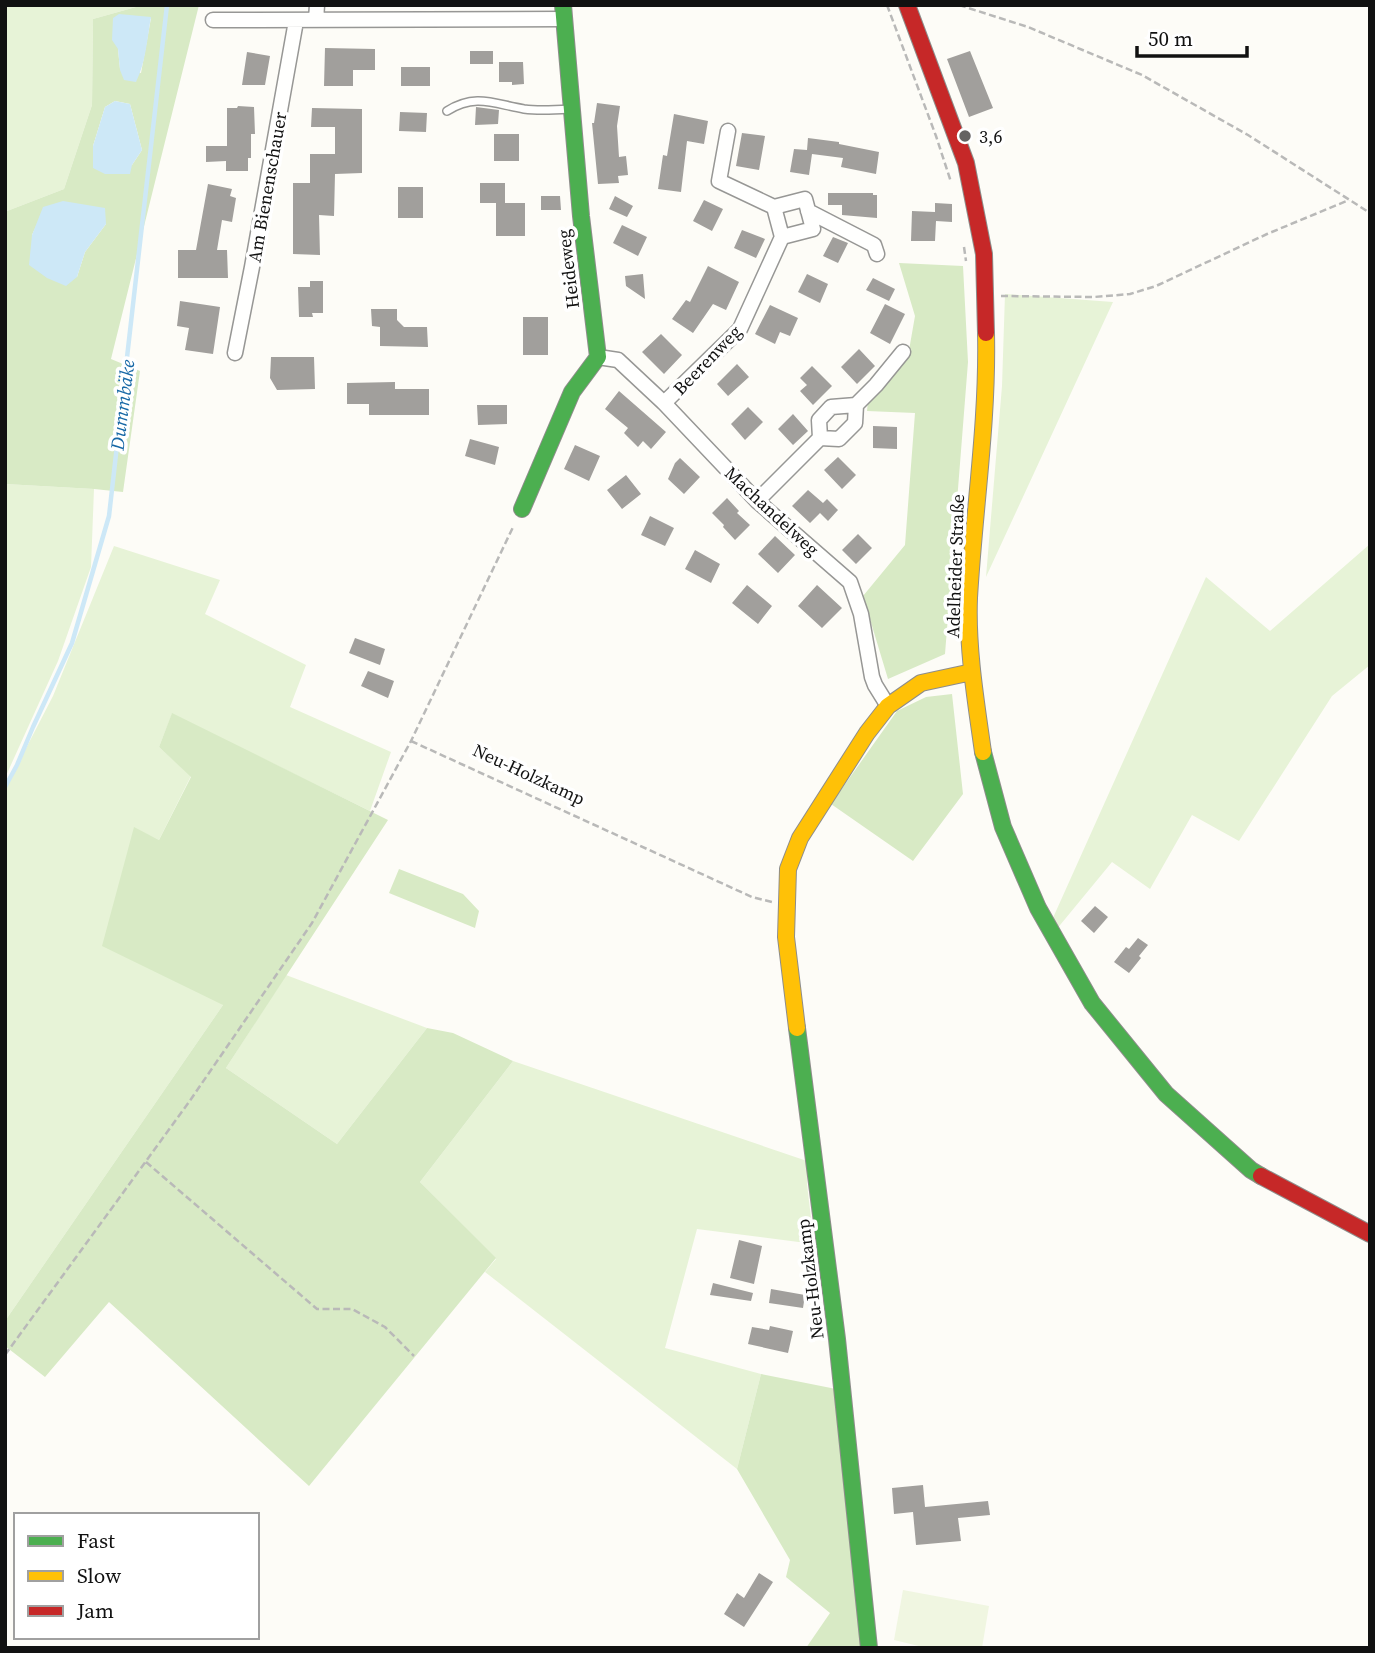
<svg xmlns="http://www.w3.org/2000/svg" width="1375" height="1653" font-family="'Source Serif 4',serif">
  <rect width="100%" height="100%" fill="#fdfcf7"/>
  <!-- green -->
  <path fill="#e7f3d7" d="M5,5H143L93,19L92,105L64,189L7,211L5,309Z
    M1005,294L1113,302L986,577L1002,386Z
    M5,484L94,489L91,567L58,661L5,778Z
    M1370,544V665L1332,696L1239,841L1192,815L1150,889L1112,862L1056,930L1052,920L1206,577L1270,631Z
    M114,546L220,580L205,614L306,665L290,707L391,752L370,811L172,714L159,747L191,776L159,840L134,828L223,1005L5,1321V789L53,696Z
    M286,975L427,1028L337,1144L226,1068Z
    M513,1061L807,1161V1184L814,1244L697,1229L665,1348L761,1374L737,1469L485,1272L496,1259L420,1182Z"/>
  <!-- forest -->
  <path fill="#d8eac5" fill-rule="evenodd" d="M143,5H199L111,359L140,371L123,492L94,489L5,484L7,211L64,189L92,105L93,19ZM151,18L141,73L120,69L118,49ZM115,101L130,104L142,150L132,165L93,146L105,107ZM38,222L106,224L85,252L77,277L32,235Z
    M899,263L963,266L968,362L945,654L888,679L863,596L905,545L915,413L867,411L868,401L908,356L915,316Z
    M952,694L963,794L913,861L831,804L897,711L926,697Z
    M172,713L388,820L226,1068L337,1144L427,1028L453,1033L513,1061L420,1182L496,1258L309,1486L109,1302L45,1377L5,1346V1321L223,1005L102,946L134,827L159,840L191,777L159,747Z
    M399,869L463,894L479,911L475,928L389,893Z
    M761,1374L836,1389L866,1648H806L830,1613L786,1577L790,1560L737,1469Z"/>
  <!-- pitch -->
  <path fill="#f0f6e1" d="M903,1590L989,1606L982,1648H927L894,1640Z"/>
  <!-- water -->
  <path fill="#cde8f7" d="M119,14L151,17C147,39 146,62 136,82L124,80L120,70L118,49L112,40L113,18Z
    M115,101L130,104L142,150L132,165L130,174H105L93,168V146L105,107Z
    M63,201L105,208L106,224L85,252L77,277L66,286L47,278L29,265L32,235L43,207Z"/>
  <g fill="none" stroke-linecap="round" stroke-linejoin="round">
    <!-- stream -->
    <path stroke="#cde8f7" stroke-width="4.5" d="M5,787L17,765L33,727L72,643L109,516L167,5"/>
  </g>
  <!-- building -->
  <path fill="#a19f9c" d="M325,48L375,49V70H353V86H324Z
    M470,51H493V64H470Z
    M970,51L993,108L969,117L947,59Z
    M247,52L270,56L265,85H242Z
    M499,62H523L524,84L512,85V82H499Z
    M401,67H430V86H401Z
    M597,103L620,106L617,126L619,157L626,156L628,175L618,176L619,183L598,184L592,123H594Z
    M238,106L254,107L255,134H251V158H248V171H226V161L206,162V146H227V108H237Z
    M476,107L499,110L498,124L475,125Z
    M312,108L362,109V173L335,174L334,216L319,215L320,255L293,254V183H310V154H335V127H311Z
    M400,112L427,113L426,132L399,131Z
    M674,114L708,121L704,144L687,141L681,192L658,189L663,155L667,156Z
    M742,133L765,136L759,170L736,166Z
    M494,134H519V161H494Z
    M808,138L839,142V144L879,152L876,174L841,167L843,158L812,154L809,175L790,172L794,149L807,150Z
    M480,183H505V203H525V236H496V203H480Z
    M208,184L232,189L230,196L236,198L232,222L222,220L217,250H227L228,278H178V250H196Z
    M398,187H423V218H398Z
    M828,193H873V195H877V218L842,215V205H828Z
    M541,196H560L561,210H541Z
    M615,196L633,206L627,217L609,209Z
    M704,200L723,209L712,231L693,221Z
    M935,203L952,204V222L936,221L935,241H911L912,211L935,212Z
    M622,225L647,237L638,256L613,243Z
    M742,230L765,239L756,258L734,248Z
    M833,237L848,243L838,263L823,256Z
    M708,266L739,282L726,310L713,304L693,333L672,319L686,300L690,302Z
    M643,274L645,299L626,286L625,276Z
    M807,274L828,284L820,303L798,292Z
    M873,278L895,289L889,301L866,290Z
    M310,281H323V313H312L313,317H299L298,287H310Z
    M180,301L220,307L213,354L185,350L189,328L177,326Z
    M885,304L905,314L890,344L870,333Z
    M770,305L798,318L790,336L780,332L775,344L755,334Z
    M371,309H397V320L404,327H427L428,347L380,346V327L372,326Z
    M523,317H548V355H523Z
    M661,334L682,355L664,374L642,352Z
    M859,349L875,366L857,384L841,367Z
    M271,357H314L315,389L277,390L270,378Z
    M737,364L749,377L728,396L717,384Z
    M812,366L832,386L813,405L800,391L807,385L800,378Z
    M395,382V389H429V415H369V404H347V383Z
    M619,391L666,432L651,449L643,441L638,447L624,433L628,428L605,409Z
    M477,405H507V424L478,425Z
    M748,407L763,422L745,440L731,424Z
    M793,414L808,431L793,445L778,429Z
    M873,426L897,427V449L873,448Z
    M470,439L499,447L495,465L465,456Z
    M575,445L600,456L589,481L564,469Z
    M838,457L856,475L842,489L824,470Z
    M680,458L700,477L684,494L668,479L675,463Z
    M626,475L641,494L622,509L607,490Z
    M808,490L823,503L827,499L838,510L828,521L820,513L810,523L792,506Z
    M727,498L739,511L737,513L750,525L735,540L723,527L724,525L712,513Z
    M650,516L674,528L665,546L641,535Z
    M858,534L872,548L856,564L842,550Z
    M775,536L795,555L778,573L758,554Z
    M695,550L720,564L711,583L685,569Z
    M747,585L772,606L758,624L732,603Z
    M817,585L842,608L822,628L798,606Z
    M355,638L385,649L380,665L349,653Z
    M368,671L394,681L388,698L361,686Z
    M1095,906L1108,917L1094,933L1081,921Z
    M1138,938L1148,945L1139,956L1141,958L1129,973L1114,962L1126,947L1129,949Z
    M739,1240L762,1246L754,1284L730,1278Z
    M713,1283L753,1293L751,1301L710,1295Z
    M771,1289L805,1295L803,1308L769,1303Z
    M770,1326L793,1331L788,1353L748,1344L752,1327L769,1330Z
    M923,1485L925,1507L988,1501L990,1515L958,1518L961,1541L916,1545L913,1512L894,1514L892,1488Z
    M759,1573L773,1582L744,1627L724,1614L737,1593L744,1598Z"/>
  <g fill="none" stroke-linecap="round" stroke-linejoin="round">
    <defs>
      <path id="lane" d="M447,111C476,93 494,104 524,109C539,111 554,110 569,109"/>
      <path id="street" d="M213,20L564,19
        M316,20L317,5
        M728,131L719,181L774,207
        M808,211L874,245L877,254
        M235,353L252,267L296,21
        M598,357L618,360L664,403L757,501L850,582L861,614L872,677L875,685L888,706
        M664,403L740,329L782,237L774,207L805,199L813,229L782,237
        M820,438L819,420L831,407L856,405L876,385L903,352
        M757,501L820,438L839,439L855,423L856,405"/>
      <path id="fast" d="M522,509L572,392L598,357L581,216L563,5
        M983,752L1003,827L1038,908L1092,1003L1166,1094L1251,1170L1261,1176
        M797,1028L837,1339L869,1648"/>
      <path id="slow" d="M983,752C976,702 967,649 969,598C974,510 988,422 986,333
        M797,1028L786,937L788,869L800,838L867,733L888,706L921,683L972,672"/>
      <path id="jam" d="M907,5L966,163L984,254L986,333
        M1261,1176L1370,1234"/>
    </defs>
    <!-- lane casing -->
    <use href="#lane" stroke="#979795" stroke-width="10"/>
    <!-- street casing -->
    <use href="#street" stroke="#979795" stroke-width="17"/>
    <!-- fast casing -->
    <use href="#fast" stroke="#8e8d8b" stroke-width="18"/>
    <!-- slow casing -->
    <use href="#slow" stroke="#8e8d8b" stroke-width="18"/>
    <!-- jam casing -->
    <use href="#jam" stroke="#8e8d8b" stroke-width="18"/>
    <!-- path -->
    <path stroke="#b9b9b8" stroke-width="2.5" stroke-dasharray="7 3.5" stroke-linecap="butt" d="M887,5L936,136L951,182
      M959,5L1028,27L1142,75L1248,135L1370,213
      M964,247L966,261
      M1001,296L1094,297L1130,294L1156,286L1267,234L1349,200
      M411,741L752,897L772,902
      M146,1162L317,1309H352L385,1327L414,1356
      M5,1355L189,1102L312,923L411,741L514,525"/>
    <!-- lane -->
    <use href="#lane" stroke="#fffffe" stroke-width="7"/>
    <!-- street -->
    <use href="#street" stroke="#fffffe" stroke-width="14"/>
    <!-- fast -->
    <use href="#fast" stroke="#4caf50" stroke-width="16"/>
    <!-- slow -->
    <use href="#slow" stroke="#ffc107" stroke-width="16"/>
    <!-- jam -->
    <use href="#jam" stroke="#c62828" stroke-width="16"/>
  </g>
  <!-- markers -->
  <circle fill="#646362" stroke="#fff" stroke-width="2.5" cx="965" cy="136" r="7"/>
  <g text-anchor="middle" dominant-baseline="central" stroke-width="7" stroke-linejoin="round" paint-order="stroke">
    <!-- poi labels -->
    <g font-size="18" fill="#111" stroke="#fff" text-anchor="start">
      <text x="979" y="136">3,6</text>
    </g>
    <!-- street labels -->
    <g font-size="18" fill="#111" stroke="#fff">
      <text transform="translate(267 187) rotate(-80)">Am Bienenschauer</text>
      <text transform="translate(568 269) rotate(-97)">Heideweg</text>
      <text transform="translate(707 360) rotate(-46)">Beerenweg</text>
      <text transform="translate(772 511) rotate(43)">Machandelweg</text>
      <text transform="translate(955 566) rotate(-88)">Adelheider Straße</text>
      <text transform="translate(529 774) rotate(25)">Neu-Holzkamp</text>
      <text transform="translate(810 1279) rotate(-97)">Neu-Holzkamp</text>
    </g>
    <!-- water labels -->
    <g font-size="19" font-style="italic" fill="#1768a6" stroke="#fff">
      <text transform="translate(122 405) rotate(-83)">Dummbäke</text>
    </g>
  </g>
  <!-- border -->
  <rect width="1375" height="1653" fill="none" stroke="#111111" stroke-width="14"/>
  <!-- legend -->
  <rect x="14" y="1513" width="245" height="126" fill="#ffffff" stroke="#a0a0a0" stroke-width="2"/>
  <rect x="28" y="1536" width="35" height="10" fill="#4caf50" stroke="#a0a0a0" stroke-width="2"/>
  <text x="77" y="1548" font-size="21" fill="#111111">Fast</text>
  <rect x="28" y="1571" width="35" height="10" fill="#ffc107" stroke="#a0a0a0" stroke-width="2"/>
  <text x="77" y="1583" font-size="21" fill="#111111">Slow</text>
  <rect x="28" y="1606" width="35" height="10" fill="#c62828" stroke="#a0a0a0" stroke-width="2"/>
  <text x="77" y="1618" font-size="21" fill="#111111">Jam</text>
  <!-- scale -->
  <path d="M1137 46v10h110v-10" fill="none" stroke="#111111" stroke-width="3.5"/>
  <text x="1148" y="46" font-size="21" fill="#111111" stroke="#ffffff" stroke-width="5" paint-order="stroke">50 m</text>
</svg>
